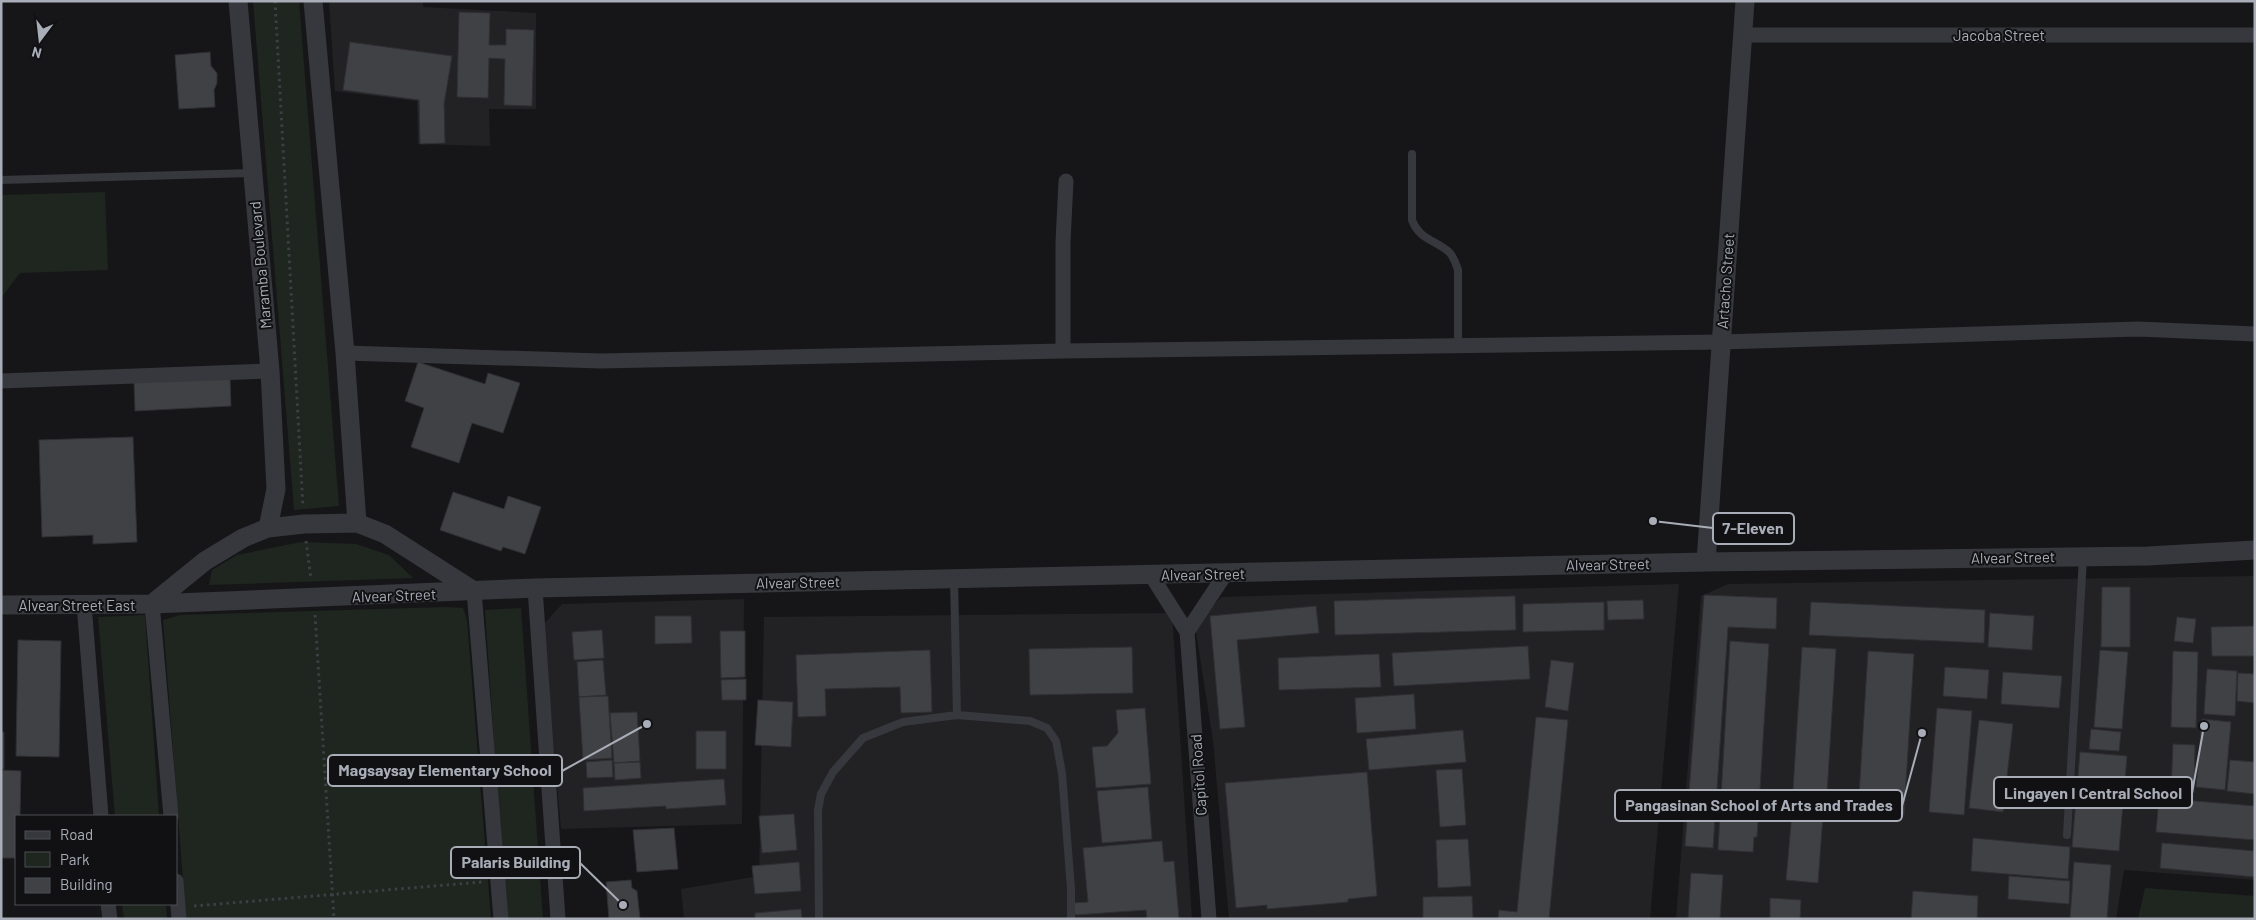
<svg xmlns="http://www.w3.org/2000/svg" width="2256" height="920" font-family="Barlow,sans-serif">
  <rect width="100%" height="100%" fill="#161618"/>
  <!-- built -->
  <path fill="#222225" d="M329,1H423V7L536,13V109H489L490,146L418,144L417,101L335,91Z
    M2255,576V880L2124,870L2116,919H1676L1701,596L1728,584Z
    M1679,584L1650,919H1229L1213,741L1195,626L1221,597Z
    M744,599L742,824L561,829L543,625L562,604Z
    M1172,613L1192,919H684L681,889L759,876L764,617Z"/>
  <!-- green -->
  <path fill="#1e261f" d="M253,1H299L339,506L294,510Z
    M105,192L108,270L20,273L1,298V195Z
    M301,542L356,544L389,555L413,578L209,585L212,570L237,555Z
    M446,607L463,608L467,620L491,919H186L163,620L180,615Z
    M521,608L543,919H506L485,610Z
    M145,615L159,816H115L98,617Z
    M2145,888L2255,896V919H2138Z
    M122,904H166L167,919H124Z"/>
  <!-- building -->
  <path fill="#404145" stroke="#303034" d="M459,12L490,13L489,45H506V29L534,30L532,106L504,105L505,59L489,58L488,98L457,97Z
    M350,42L452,56L444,104L445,143L420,144L419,100L343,90Z
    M210,52L211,66L217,73V83L214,90L215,107L179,109L175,55Z
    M418,362L485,384L488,373L520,383L503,433L472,423L459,463L411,447L424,408L405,401Z
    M230,378L231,406L135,411L134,382Z
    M133,437L137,542L93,544V535L42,537L39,440Z
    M453,492L504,509L508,496L541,507L525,554L503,547L501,551L440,530Z
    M2102,587H2130V647H2101Z
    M1704,595L1777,598L1776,629L1728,627L1713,848L1685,846Z
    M1515,596L1516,630L1335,635L1334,601Z
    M1643,600L1644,619L1608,620L1607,601Z
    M1604,602V630L1523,632V604Z
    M1811,602L1985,610L1984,643L1809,635Z
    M1316,606L1319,633L1237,640L1245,727L1220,729L1210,616Z
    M1990,613L2034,616L2032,650L1988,647Z
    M655,616H691L692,643L655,644Z
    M2177,617L2196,619L2193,643L2174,641Z
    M2255,626V656H2212L2211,627Z
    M602,630L604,658L574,660L572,632Z
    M720,631H745V677L721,678Z
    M18,640L61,641L59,757L16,756Z
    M1730,641L1769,644L1757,837H1754L1753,852L1718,850Z
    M1528,646L1530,679L1394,686L1392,653Z
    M1132,647L1133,693L1030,695L1029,649Z
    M1802,647L1836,649L1826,809L1792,806Z
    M930,650L932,712L901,713L900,687L825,689L826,716L798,717L796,655Z
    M2100,650L2128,652L2122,729L2094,727Z
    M1868,651L1914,654L1904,815L1858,812Z
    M2173,651L2198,652L2196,728L2171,727Z
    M1379,654L1381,687L1279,690L1278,658Z
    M603,660L606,695L579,697L577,662Z
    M1551,660L1574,663L1568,711L1545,707Z
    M1945,667L1989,670L1987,699L1943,696Z
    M2207,669L2237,671L2235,716L2204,714Z
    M2003,672L2062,676L2059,708L2001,704Z
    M2238,673L2255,674V703L2237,701Z
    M746,679V700H722L721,680Z
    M1414,694L1416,729L1357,733L1355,698Z
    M608,696L612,758L583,760L579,697Z
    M758,700L793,702L791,747L755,745Z
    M1145,708L1151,784L1096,788L1092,747L1107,746L1118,733L1116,710Z
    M1937,708L1972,711L1964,815L1929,812Z
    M637,712L640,761L614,763L610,713Z
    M1536,717L1568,720L1549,919H1498L1499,910L1517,912Z
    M2202,719L2231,722L2225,790L2196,787Z
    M1979,720L2013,724L2003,812L1969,808Z
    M2091,729L2121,732L2119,751L2089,749Z
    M1463,730L1466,762L1369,770L1366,739Z
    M696,731H726V769H696Z
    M1,732H4V769H1Z
    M2173,744L2195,745L2194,793L2171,792Z
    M2080,752L2127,756L2119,851L2072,847Z
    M612,760L613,777L587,778L586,762Z
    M2230,760L2255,762V794L2227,791Z
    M640,762L641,778L615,780L614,763Z
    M1462,769L1466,825L1440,827L1436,770Z
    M1,770L21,771L20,816H16V858H1Z
    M1367,772L1377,896L1348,899V902L1267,909V905L1236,908L1225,783Z
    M724,779L726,805L666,809V806L584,811L583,788Z
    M1148,787L1152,839L1102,843L1097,791Z
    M2159,798L2255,806V840L2156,832Z
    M1792,813L1823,815L1818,883L1786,880Z
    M794,814L797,850L762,853L759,816Z
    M674,828L678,869L637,872L633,830Z
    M1973,838L2070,847L2068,879L1971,871Z
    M1468,839L1471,886L1438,888L1436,840Z
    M1162,841L1164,862L1174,861L1179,919H1147L1146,910L1075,915L1074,903L1088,902L1083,848Z
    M2162,843L2255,851V877L2160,868Z
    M799,862L801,891L755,894L752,866Z
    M2074,862L2111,865L2107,919H2070Z
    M1691,873L1723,875L1720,919H1688Z
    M2009,876L2070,881L2069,904L2008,899Z
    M631,880L632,888L637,891L640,919H609L606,882Z
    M1913,891L1978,896L1977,919H1911Z
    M1472,896L1473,919H1423V897Z
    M1770,898L1801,900L1800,919H1770Z
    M801,909L802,919H755V913Z"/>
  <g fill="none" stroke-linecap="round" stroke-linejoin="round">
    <!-- path -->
    <path stroke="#3d3f44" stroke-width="3" stroke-dasharray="2.5 4" stroke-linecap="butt" d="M275,1L303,507
      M306,541L311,579
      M315,615L334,919
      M194,906L482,882"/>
    <!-- service -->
    <path stroke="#37383d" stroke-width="8" d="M1412,154V220C1419,239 1435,240 1449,252C1454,257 1456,264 1458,270V344
      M1,180L252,173
      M954,579L957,715
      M2067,835L2083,558
      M819,919L818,810L821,794L833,772L863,738L903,722L957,715L1030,721L1047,728L1056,741L1062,773L1071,889V919"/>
    <!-- minor -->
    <path stroke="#37383d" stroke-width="15" d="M1743,35H2255
      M1063,351V242L1066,181
      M345,353L601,361L1063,351L1720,342L2138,329L2255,334
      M1,381L270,371
      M1151,575L1187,632L1209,919
      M535,588L558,919
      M474,591L501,919
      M84,604L101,816
      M152,604L171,816
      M1187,632L1226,573
      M176,881L179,919
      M108,904L110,919"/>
    <!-- tertiary -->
    <path stroke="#37383d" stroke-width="19" d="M238,1L270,371L276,489L268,528
      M313,1L345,353L357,523
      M1706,562L1745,1
      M152,604L205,561L243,538L268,528L304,524L357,523L385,534L474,591
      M1,605L152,604L535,588L1706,562L2148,556L2255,550"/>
  </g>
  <g text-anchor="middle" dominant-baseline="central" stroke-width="4" stroke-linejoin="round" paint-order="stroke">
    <!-- street labels -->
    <g font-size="15" fill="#a8adb8" stroke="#111113">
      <text x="1999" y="35">Jacoba Street</text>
      <text transform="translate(260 265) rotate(-95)">Maramba Boulevard</text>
      <text transform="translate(1725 281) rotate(-86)">Artacho Street</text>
      <text transform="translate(2013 557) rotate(-1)">Alvear Street</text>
      <text transform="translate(1608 564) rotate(-1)">Alvear Street</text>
      <text transform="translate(1203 574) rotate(-1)">Alvear Street</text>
      <text transform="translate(798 582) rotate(-1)">Alvear Street</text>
      <text transform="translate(394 595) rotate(-2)">Alvear Street</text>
      <text x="77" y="605">Alvear Street East</text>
      <text transform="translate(1198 775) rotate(-94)">Capitol Road</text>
    </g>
  </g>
  <!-- callouts -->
  <path fill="none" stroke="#a8adb8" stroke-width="2" d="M1653 521L1713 528M647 724L562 771M2204 726L2192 793M1922 733L1902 806M623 905L580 863"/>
  <g fill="#a8adb8" stroke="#111113" stroke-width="2">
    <circle cx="1653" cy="521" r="5"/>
    <circle cx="647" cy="724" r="5"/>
    <circle cx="2204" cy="726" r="5"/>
    <circle cx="1922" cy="733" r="5"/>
    <circle cx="623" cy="905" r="5"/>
  </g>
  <g fill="#111113" stroke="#a8adb8" stroke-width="2">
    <rect x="1713" y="513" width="81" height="31" rx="5"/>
    <rect x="328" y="755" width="234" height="31" rx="5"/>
    <rect x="1994" y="777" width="198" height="31" rx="5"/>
    <rect x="1615" y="790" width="287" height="31" rx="5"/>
    <rect x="451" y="847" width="129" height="31" rx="5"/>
  </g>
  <g font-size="16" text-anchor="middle" font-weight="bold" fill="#a8adb8">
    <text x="1753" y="534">7-Eleven</text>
    <text x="445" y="776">Magsaysay Elementary School</text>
    <text x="2093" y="799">Lingayen I Central School</text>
    <text x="1759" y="811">Pangasinan School of Arts and Trades</text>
    <text x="516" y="868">Palaris Building</text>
  </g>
  <!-- border -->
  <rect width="2256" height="920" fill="none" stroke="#a8adb8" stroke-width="5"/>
  <!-- legend -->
  <rect x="15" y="815" width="162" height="90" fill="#111113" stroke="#4d4f55"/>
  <rect x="25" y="831" width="25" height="8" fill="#37383d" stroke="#4d4f55"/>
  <text x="60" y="840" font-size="15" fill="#a8adb8">Road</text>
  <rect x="25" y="852" width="25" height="15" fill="#1e261f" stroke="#4d4f55"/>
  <text x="60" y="865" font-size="15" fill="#a8adb8">Park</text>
  <rect x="25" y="878" width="25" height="15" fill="#404145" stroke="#4d4f55"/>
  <text x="60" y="890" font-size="15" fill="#a8adb8">Building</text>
  <!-- north arrow -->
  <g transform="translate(40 40) rotate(195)" stroke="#111113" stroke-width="4" paint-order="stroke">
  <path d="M0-4L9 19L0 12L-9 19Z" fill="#a8adb8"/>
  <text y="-8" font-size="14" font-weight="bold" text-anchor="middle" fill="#a8adb8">N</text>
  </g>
</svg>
